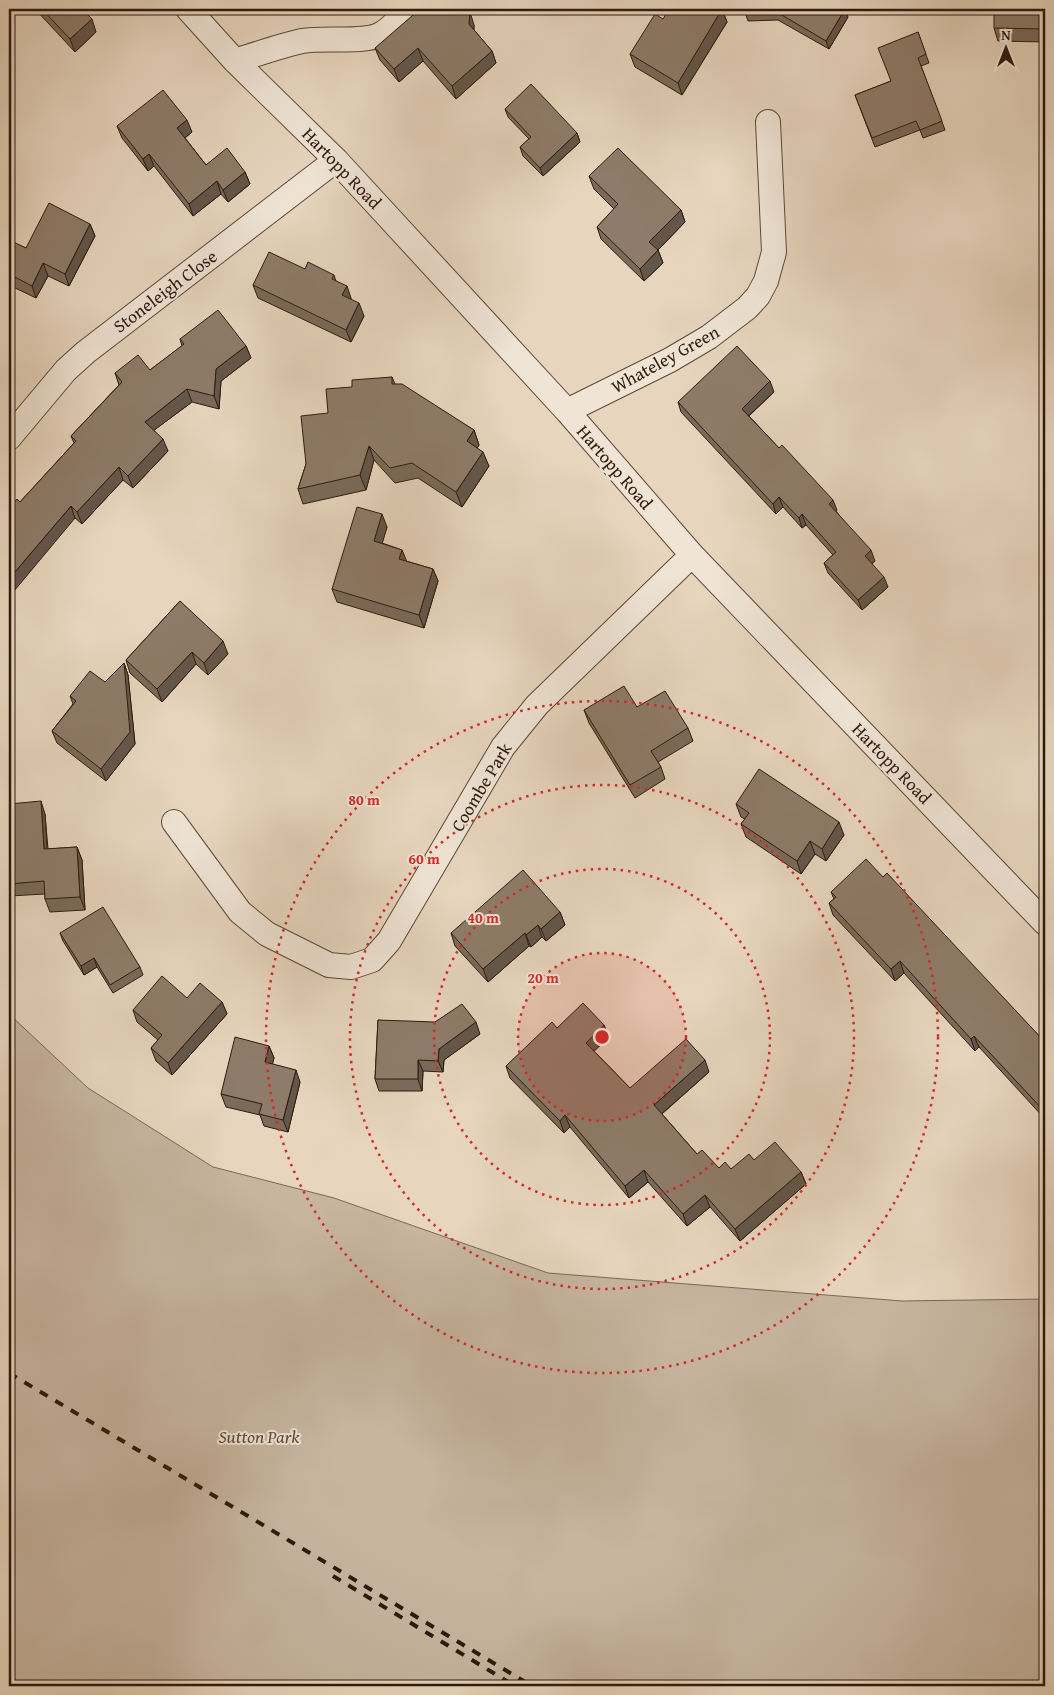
<svg xmlns="http://www.w3.org/2000/svg" width="1054" height="1695" font-family="'Gentium Book Plus',serif">
  <rect width="100%" height="100%" fill="#e7d5be"/>
  <filter id="stains"><feTurbulence type="fractalNoise" baseFrequency=".004" numOctaves="4"/><feColorMatrix values="0 0 0 0 .2 0 0 0 0 .09 0 0 0 0 .02 0 0 0 .5 -.17"/></filter>
  <radialGradient id="worn" r=".72"><stop offset=".6" stop-color="#630" stop-opacity="0"/><stop offset="1" stop-color="#630" stop-opacity=".3"/></radialGradient>
  <!-- green -->
  <path fill="#c7b5a0" stroke="#7a6856" d="M9,1014L88,1088L213,1167L334,1198L548,1273L902,1301L1045,1299V1686H9Z"/>
  <g fill="none" stroke-linecap="round" stroke-linejoin="round">
    <defs>
      <path id="minor" d="M188,9L235,61L336,160L567,411L692,555L1045,923
        M235,61C257,54 280,46 302,41C324,37 362,43 379,35C391,30 399,18 408,9
        M567,411L670,360L709,337L747,308L758,296L766,281L774,252L768,122
        M9,438L66,370L86,352L336,160
        M174,822L240,912L267,934L329,965L351,967L372,960L389,941L503,747L537,705L692,555"/>
    </defs>
    <!-- minor casing -->
    <use href="#minor" stroke="#5c4939" stroke-width="26"/>
    <!-- minor -->
    <use href="#minor" stroke="#efe4d5" stroke-width="24"/>
    <!-- rail -->
    <path stroke="#2d1a0d" stroke-width="4" stroke-dasharray="9 9" stroke-linecap="butt" d="M9,1373L532,1686
      M333,1576L515,1686"/>
  </g>
  <!-- wall -->
  <path fill="#7a6a5a" stroke="#2d1a0d" d="M35,9H82L96,32L75,52Z
    M722,9L727,22L682,95L635,67L630,54L663,19Z
    M745,9L848,17L829,49L778,20L748,21L745,12Z
    M1045,9V42L998,41L994,28Z
    M474,25V30L492,51L496,63L456,99L423,61L399,82L380,60L375,48Z
    M918,32L929,63L921,66L945,130L923,138L920,130L875,147L855,95L891,81Z
    M505,109L577,133L580,142L543,176L523,156L520,147L529,139L508,117Z
    M117,126L192,132L185,138L206,165L245,172L250,184L228,202L221,194L193,216L154,166L148,171L122,138Z
    M589,176L681,210L685,222L658,250L663,263L644,281L601,239L597,227L614,209L594,189Z
    M90,224L95,236L69,286L48,276L36,298L9,285V241L26,248Z
    M305,269L334,275L336,281L351,298V299L364,316L351,342L258,298L253,285Z
    M180,339L246,346L251,358L221,381L219,409L192,402L154,430L168,451L133,488L123,480L82,524L75,518L20,502L74,443L71,436L119,385L115,373L150,370L182,346Z
    M392,377L395,384L474,430L479,445L477,448L489,466L462,507L418,478L395,483L374,460L366,490L303,504L298,489L306,464L328,413L352,387Z
    M774,392L749,416L837,510L836,511L875,561L872,564L888,587L862,610L828,573L824,563L833,555L806,525L802,528L783,507L776,514L681,412L678,402Z
    M387,527L382,543L402,550L406,561L433,569L438,581L424,628L337,602L332,589Z
    M180,601L228,654L208,675L196,664L162,702L130,673L126,660Z
    M124,663L128,675L135,744L106,781L57,743L52,731L73,704L70,696L105,682Z
    M637,707L688,728L693,741L658,762L661,767L665,779L635,798L589,723L584,710Z
    M9,804L45,814L48,849L77,847L82,860L85,910L50,912L45,899V894L9,896Z
    M736,804L844,835L826,861L815,854L801,874L746,837L741,824L745,819L741,817Z
    M883,877L1045,1042V1119L979,1047L975,1051L904,973L895,981L833,915L829,903L834,899L831,892Z
    M560,912L565,925L546,941L542,937L531,947L529,946L488,982L455,946L451,933Z
    M60,933L140,967L143,975L113,993L97,967L84,975L63,941Z
    M187,998L222,1002L227,1014L172,1075L156,1061L151,1048L158,1040L137,1022L133,1010Z
    M378,1020L480,1034L444,1060L443,1072L423,1071L422,1091H379L375,1079Z
    M604,1025L609,1037L594,1051L630,1088L709,1072L662,1114L697,1154L719,1168L731,1169L754,1160L801,1172L806,1184L740,1241L710,1207L687,1226L648,1182L629,1198L570,1127L564,1133L510,1078L506,1066L557,1028Z
    M269,1046L274,1058L272,1064L300,1082L288,1132L264,1126L260,1115L226,1107L221,1094Z"/>
  <!-- shaded-wall -->
  <path fill="#63564a" stroke="#2d1a0d" d="M9,9H16L9,15Z
    M722,9L727,22L682,95L678,83Z
    M845,9L848,17L829,49L826,41Z
    M470,12L474,25L473,37L469,24Z
    M92,19L96,32L75,52L70,39Z
    M418,48L423,61L399,82L394,69Z
    M492,51L496,63L456,99L452,86Z
    M187,120L192,132L182,140L177,128Z
    M577,133L580,142L543,176L540,168Z
    M149,154L154,166L148,171L143,159Z
    M245,172L250,184L228,202L223,190Z
    M217,181L221,194L193,216L189,204Z
    M681,210L685,222L654,254L649,242Z
    M90,224L95,236L69,286L65,274Z
    M658,250L663,263L644,281L640,269Z
    M43,263L48,276L36,298L32,286Z
    M347,286L351,298L347,308L342,295Z
    M359,303L364,316L351,342L346,330Z
    M246,346L251,358L221,381L219,409L214,396L216,369Z
    M770,381L774,392L745,419L742,409Z
    M187,389L192,402L149,434L145,422Z
    M474,430L479,445L472,456L467,441Z
    M163,439L168,451L133,488L128,476Z
    M369,446L374,460L366,490L360,475Z
    M483,452L489,466L462,507L456,492Z
    M119,467L123,480L82,524L77,512Z
    M779,497L783,507L776,514L773,504Z
    M833,500L837,510L833,514L829,504Z
    M71,506L75,518L9,597V579Z
    M382,514L387,527L379,554L374,541Z
    M802,514L806,525L802,528L799,518Z
    M402,550L407,562L399,559Z
    M871,550L875,561L869,566L865,556Z
    M433,569L438,581L424,628L419,615Z
    M884,577L888,587L862,610L858,600Z
    M223,641L228,654L208,675L204,663Z
    M192,652L196,664L162,702L157,689Z
    M124,663L128,675L135,744L106,781L101,769Z
    M41,801L45,814L48,862L44,849Z
    M839,822L844,835L826,861L822,849Z
    M810,841L815,854L801,874L797,861Z
    M77,847L82,860L85,910L80,897Z
    M560,912L565,925L546,941L541,929Z
    M538,925L542,937L531,947L526,935Z
    M525,933L529,946L488,982L483,969Z
    M94,958L97,967L84,975L81,966Z
    M900,961L904,973L895,981L891,969Z
    M222,1002L227,1014L172,1075L168,1063Z
    M476,1022L480,1034L444,1060L443,1072L438,1061L439,1049Z
    M604,1025L609,1037L590,1055L586,1043Z
    M974,1036L979,1047L975,1051L971,1039Z
    M269,1046L274,1058L270,1075L265,1062Z
    M418,1060L423,1071L422,1091L418,1079Z
    M705,1060L709,1072L658,1117L654,1105Z
    M296,1070L300,1082L288,1132L283,1120Z
    M565,1115L570,1127L564,1133L560,1121Z
    M644,1170L648,1182L629,1198L625,1186Z
    M801,1172L806,1184L740,1241L735,1229Z
    M705,1195L710,1207L687,1226L683,1214Z"/>
  <!-- building -->
  <path fill="#8e7b69" stroke="#2d1a0d" d="M42,9H82L92,19L70,39Z
    M420,9H467L470,12L469,24L492,51L452,86L418,48L394,69L375,48Z
    M669,9H722L678,83L630,54L655,14L663,19Z
    M745,9H845L826,41L775,11L745,12Z
    M994,9H1045V29L994,28Z
    M918,32L926,54L918,58L942,121L920,130L916,121L872,138L855,95L891,81L878,48Z
    M531,84L577,133L540,168L520,147L531,137L505,109Z
    M163,90L187,120L177,128L206,165L227,148L245,172L223,190L217,181L189,204L149,154L143,159L117,126Z
    M618,148L681,210L649,242L658,250L640,269L597,227L618,204L589,176Z
    M49,203L90,224L65,274L43,263L32,286L9,274V240L26,248Z
    M269,252L305,269L308,262L334,275L332,279L347,286L342,295L359,303L346,330L253,285Z
    M218,310L246,346L216,369L214,396L187,389L145,422L163,439L128,476L119,467L77,512L71,506L9,579V509L17,499L20,502L76,441L71,436L122,382L115,373L138,355L150,370L184,344L180,339Z
    M737,346L770,381L742,409L779,448L782,445L833,500L829,504L871,550L865,556L884,577L858,600L824,563L836,552L802,514L799,518L779,497L773,504L678,402Z
    M392,377V384H402L474,430L467,441L483,452L456,492L412,463L390,468L369,446L360,475L298,489L306,464L301,416L328,413L326,389L352,387V380Z
    M357,507L382,514L374,541L402,550L399,559L433,569L419,615L332,589Z
    M180,601L223,641L204,663L192,652L157,689L126,660Z
    M124,663L130,732L101,769L52,731L76,701L70,696L90,671L105,682Z
    M624,686L637,707L665,691L688,728L651,751L661,767L630,785L584,710Z
    M759,769L839,822L822,849L810,841L797,861L741,824L749,813L736,804Z
    M41,801L44,849L77,847L80,897L45,899L44,881L9,884V804Z
    M866,859L883,877L887,873L1045,1042V1112L974,1036L971,1039L900,961L891,969L829,903L836,897L831,892Z
    M523,870L560,912L541,929L538,925L526,935L525,933L483,969L451,933Z
    M103,907L140,967L110,985L94,958L81,966L60,933Z
    M162,976L187,998L200,983L222,1002L168,1063L151,1048L162,1035L133,1010Z
    M583,1003L604,1025L586,1043L630,1088L686,1039L705,1060L654,1105L697,1154L702,1150L719,1168L725,1162L731,1169L749,1154L754,1160L775,1142L801,1172L735,1229L705,1195L683,1214L644,1170L625,1186L565,1115L560,1121L506,1066L552,1022L557,1028Z
    M462,1004L476,1022L439,1049L438,1061L418,1060V1079H375L378,1020L435,1022Z
    M235,1037L269,1046L265,1062L296,1070L283,1120L259,1114L262,1104L221,1094Z"/>
  <!-- distance rings -->
  <circle cx="602" cy="1037" r="84" fill="#d62828" fill-opacity=".12"/>
  <g fill="none" stroke="#d62828" stroke-width="2.5" stroke-dasharray="2.5 5">
    <circle cx="602" cy="1037" r="84"/>
    <circle cx="602" cy="1037" r="168"/>
    <circle cx="602" cy="1037" r="252"/>
    <circle cx="602" cy="1037" r="336"/>
  </g>
  <g text-anchor="middle" dominant-baseline="central" stroke-width="4" stroke-linejoin="round" paint-order="stroke">
    <!-- street labels -->
    <g font-size="18" fill="#2d1a0d" stroke="#efe4d5">
      <text transform="translate(342 168) rotate(46)">Hartopp Road</text>
      <text transform="translate(165 291) rotate(-37)">Stoneleigh Close</text>
      <text transform="translate(665 359) rotate(-29)">Whateley Green</text>
      <text transform="translate(615 467) rotate(49)">Hartopp Road</text>
      <text transform="translate(892 763) rotate(46)">Hartopp Road</text>
      <text transform="translate(481 787) rotate(-59)">Coombe Park</text>
    </g>
    <!-- park labels -->
    <g font-size="18" font-style="italic" fill="#5b4839" stroke="#efe4d5">
      <text x="259" y="1436">Sutton Park</text>
    </g>
  </g>
  <circle cx="602" cy="1037" r="8" fill="#d62828" stroke="#efe4d5" stroke-width="2.5"/>
  <g font-size="15" text-anchor="middle" font-weight="bold" fill="#d62828" stroke="#efe4d5" stroke-width="4" stroke-linejoin="round" paint-order="stroke">
    <text x="364" y="805">80 m</text>
    <text x="424" y="864">60 m</text>
    <text x="483" y="923">40 m</text>
    <text x="543" y="983">20 m</text>
  </g>
  <!-- margin -->
  <rect width="1054" height="1695" fill="none" stroke="#e7d5be" stroke-width="30"/>
  <rect x="10" y="10" width="1034" height="1675" fill="none" stroke="#2d1a0d" stroke-width="2.5"/>
  <rect x="15" y="15" width="1024" height="1665" fill="none" stroke="#2d1a0d"/>
  <!-- north arrow -->
  <g transform="translate(1006 48)" stroke="#efe4d5" stroke-width="4" paint-order="stroke">
  <path d="M0-4L9 19L0 12L-9 19Z" fill="#2d1a0d"/>
  <text y="-8" font-size="14" font-weight="bold" text-anchor="middle" fill="#2d1a0d">N</text>
  </g>
  <rect width="100%" height="100%" filter="url(#stains)"/>
  <rect width="100%" height="100%" fill="url(#worn)"/>
</svg>
